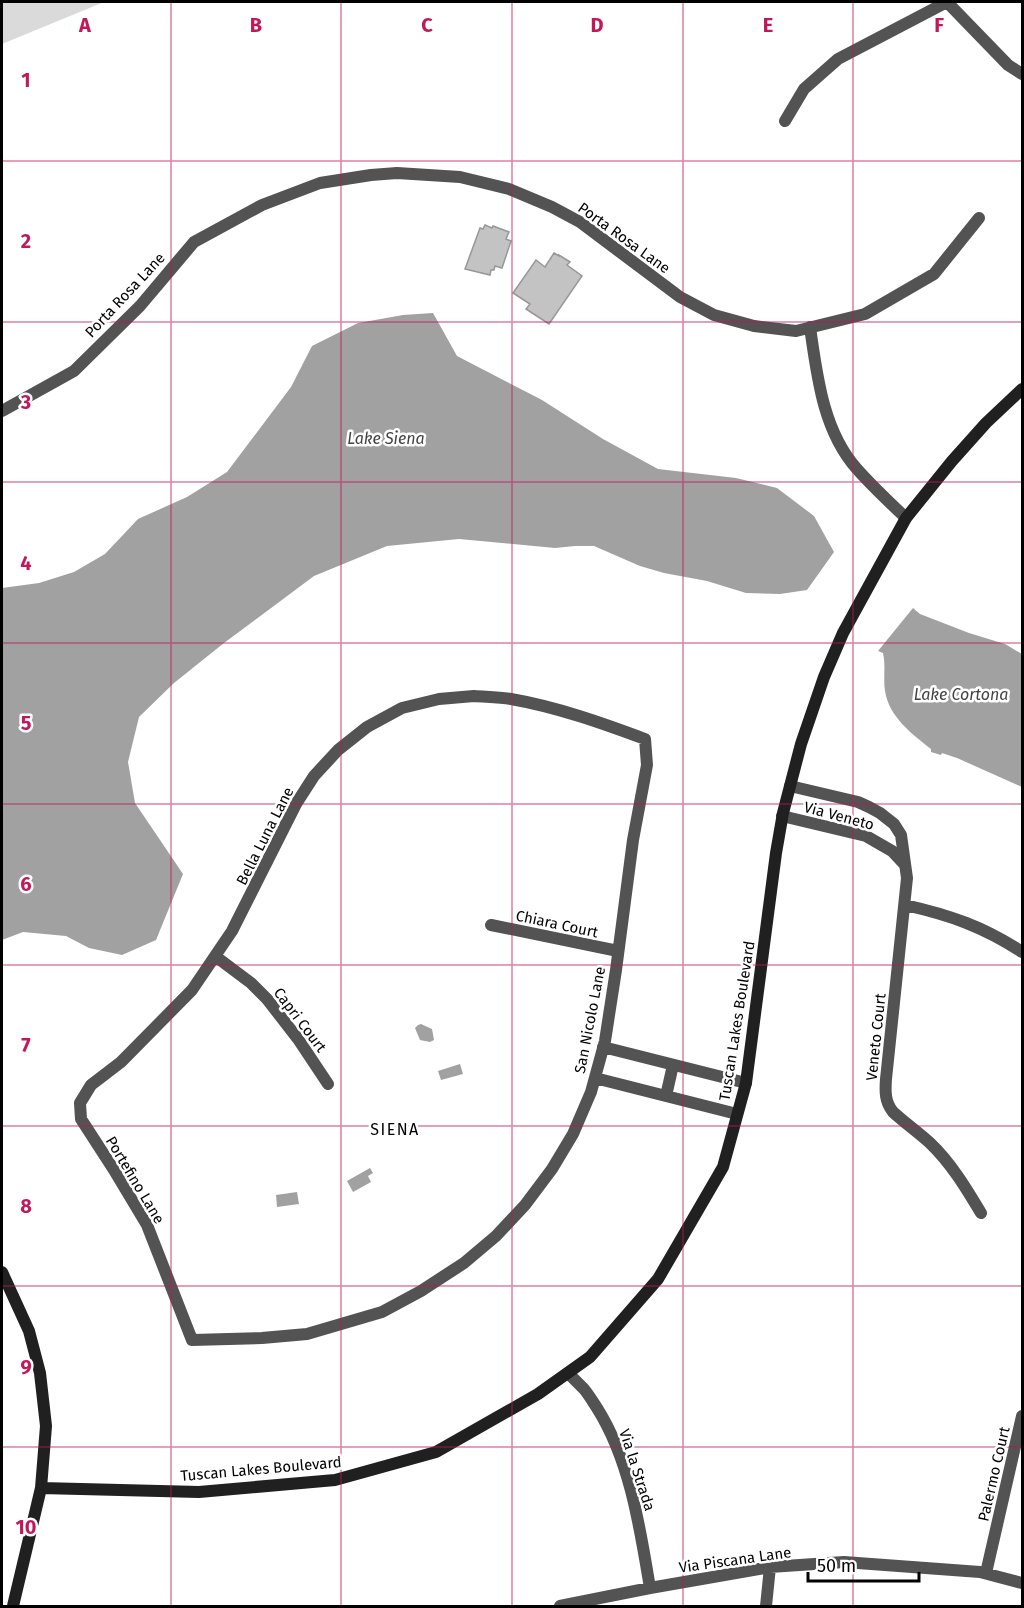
<svg xmlns="http://www.w3.org/2000/svg" width="1024" height="1608" font-family="'Fira Sans',sans-serif">
  <rect width="100%" height="100%" fill="#fff"/>
  <!-- green -->
  <path fill="#dadada" d="M2,2H104L2,44Z"/>
  <!-- water -->
  <path fill="#a1a1a1" d="M433,313L457,356L542,400L603,439L658,469L736,478L777,488L814,516L834,552L807,590L780,594L746,593L707,581L664,573L640,566L594,546H575L555,548L459,539L387,546L314,576L224,643L174,683L139,717L128,762L135,803L183,874L156,940L122,955L89,948L66,936L23,932L2,940V588L39,583L74,572L105,554L138,519L187,497L227,472L291,387L312,346L358,323L403,315Z
    M913,608L920,614L969,633L1005,644L1022,654V787L957,758L942,753L941,755L931,752V749C912,734 889,717 885,691C883,679 886,666 883,653L878,651Z
    M421,1024L432,1029L434,1040L430,1042L420,1040L415,1028L418,1025Z
    M460,1064L463,1074L441,1080L438,1071Z
    M370,1168L373,1173L368,1176L371,1182L353,1192L347,1181Z
    M297,1192L299,1204L277,1207L276,1195Z"/>
  <!-- building -->
  <path fill="#c3c3c3" stroke="#979797" stroke-width="1.5" d="M485,225L492,228L493,226L509,232L506,239L511,241L502,268L495,266L494,270H491L490,275L465,269L480,228L483,229Z
    M554,253L559,256V255L570,262L567,265L582,276L549,324L526,309L530,304L513,293L536,260L545,267Z"/>
  <g fill="none" stroke-linecap="round" stroke-linejoin="round">
    <!-- street -->
    <path stroke="#535353" stroke-width="12" d="M947,2L1008,65L1022,74
      M785,121L804,89L838,59L947,2
      M810,327C817,376 823,431 857,469C872,486 889,502 906,518
      M2,411L74,371L140,306L194,242L262,205L320,183L371,175L397,173L460,177L509,189L552,207L580,222L680,297L714,315L754,326L796,331L865,314L934,274L979,218
      M474,696C487,697 499,697 511,699C557,707 602,723 645,739L647,765L633,840L616,970L605,1041L591,1092L573,1134L552,1169L525,1205L496,1236L464,1263L421,1291L382,1312L307,1334L262,1338L192,1340L147,1225L114,1170L81,1119L80,1103L91,1085L121,1062L192,990L232,931L296,804L314,776L338,750L367,727L402,708L439,699Z
      M790,786L858,802L869,807L880,813L894,824L901,835L907,878L886,1079C885,1092 885,1102 893,1112C905,1123 918,1132 930,1143C951,1163 966,1188 981,1213
      M782,816L866,836L892,851L905,865
      M905,905C950,915 984,927 1022,952
      M491,925L618,951
      M215,956L251,983L267,999L298,1039L328,1084
      M603,1047L746,1083
      M595,1078L737,1114
      M666,1096L673,1065
      M568,1373C573,1378 579,1384 584,1389C589,1395 593,1402 597,1408C630,1460 640,1528 650,1588
      M986,1573L1022,1416
      M560,1606L650,1588L770,1567L844,1562L980,1572L1022,1583
      M766,1606L770,1567"/>
    <!-- secondary -->
    <path stroke="#202020" stroke-width="12" d="M2,1272L29,1331L40,1373L46,1426L41,1488L13,1606
      M41,1488L199,1492L335,1480L436,1452L538,1394L590,1357L658,1279L723,1167L746,1083L776,853L783,813L801,744L824,677L843,633L906,518L952,461L986,423L1022,389"/>
  </g>
  <!-- grid -->
  <path fill="none" stroke="#c2185b" stroke-width="1.5" stroke-opacity="0.55" d="M171,2V1606M341,2V1606M512,2V1606M683,2V1606M853,2V1606M2,161H1022M2,322H1022M2,482H1022M2,643H1022M2,804H1022M2,965H1022M2,1126H1022M2,1286H1022M2,1447H1022"/>
  <g text-anchor="middle" dominant-baseline="central" stroke-width="5" stroke-linejoin="round" paint-order="stroke">
    <!-- street labels -->
    <g font-size="15" fill="#000" stroke="#fff">
      <text transform="translate(624 238) rotate(36)">Porta Rosa Lane</text>
      <text transform="translate(125 295) rotate(-47)">Porta Rosa Lane</text>
      <text transform="translate(839 816) rotate(15)">Via Veneto</text>
      <text transform="translate(265 836) rotate(-63)">Bella Luna Lane</text>
      <text transform="translate(557 924) rotate(12)">Chiara Court</text>
      <text transform="translate(300 1020) rotate(53)">Capri Court</text>
      <text transform="translate(590 1020) rotate(-79)">San Nicolo Lane</text>
      <text transform="translate(737 1021) rotate(-81)">Tuscan Lakes Boulevard</text>
      <text transform="translate(876 1037) rotate(-84)">Veneto Court</text>
      <text transform="translate(135 1180) rotate(59)">Portefino Lane</text>
      <text transform="translate(261 1469) rotate(-5)">Tuscan Lakes Boulevard</text>
      <text transform="translate(637 1470) rotate(72)">Via la Strada</text>
      <text transform="translate(994 1474) rotate(-77)">Palermo Court</text>
      <text transform="translate(735 1560) rotate(-8)">Via Piscana Lane</text>
    </g>
    <!-- water labels -->
    <g font-size="16" font-style="italic" fill="#424242" stroke="#fff">
      <text x="386" y="438">Lake Siena</text>
      <text x="961" y="694">Lake Cortona</text>
    </g>
    <!-- neighbourhood labels -->
    <g font-size="16" letter-spacing="1.5" fill="#000" stroke="#fff">
      <text x="395" y="1129">SIENA</text>
    </g>
  </g>
  <g font-size="20" text-anchor="middle" font-weight="bold" fill="#c2185b" stroke="#fff" stroke-width="5" stroke-linejoin="round" paint-order="stroke">
    <text x="85" y="32">A</text>
    <text x="256" y="32">B</text>
    <text x="427" y="32">C</text>
    <text x="597" y="32">D</text>
    <text x="768" y="32">E</text>
    <text x="939" y="32">F</text>
    <text x="26" y="87">1</text>
    <text x="26" y="248">2</text>
    <text x="26" y="409">3</text>
    <text x="26" y="570">4</text>
    <text x="26" y="730">5</text>
    <text x="26" y="891">6</text>
    <text x="26" y="1052">7</text>
    <text x="26" y="1213">8</text>
    <text x="26" y="1374">9</text>
    <text x="26" y="1534">10</text>
  </g>
  <!-- border -->
  <rect width="1024" height="1608" fill="none" stroke="#000000" stroke-width="6"/>
  <!-- scale -->
  <path d="M808 1572v9h111v-9" fill="none" stroke="#000000" stroke-width="3"/>
  <text x="817" y="1572" font-size="18" fill="#000000" stroke="#ffffff" stroke-width="4.5" paint-order="stroke">50 m</text>
</svg>
